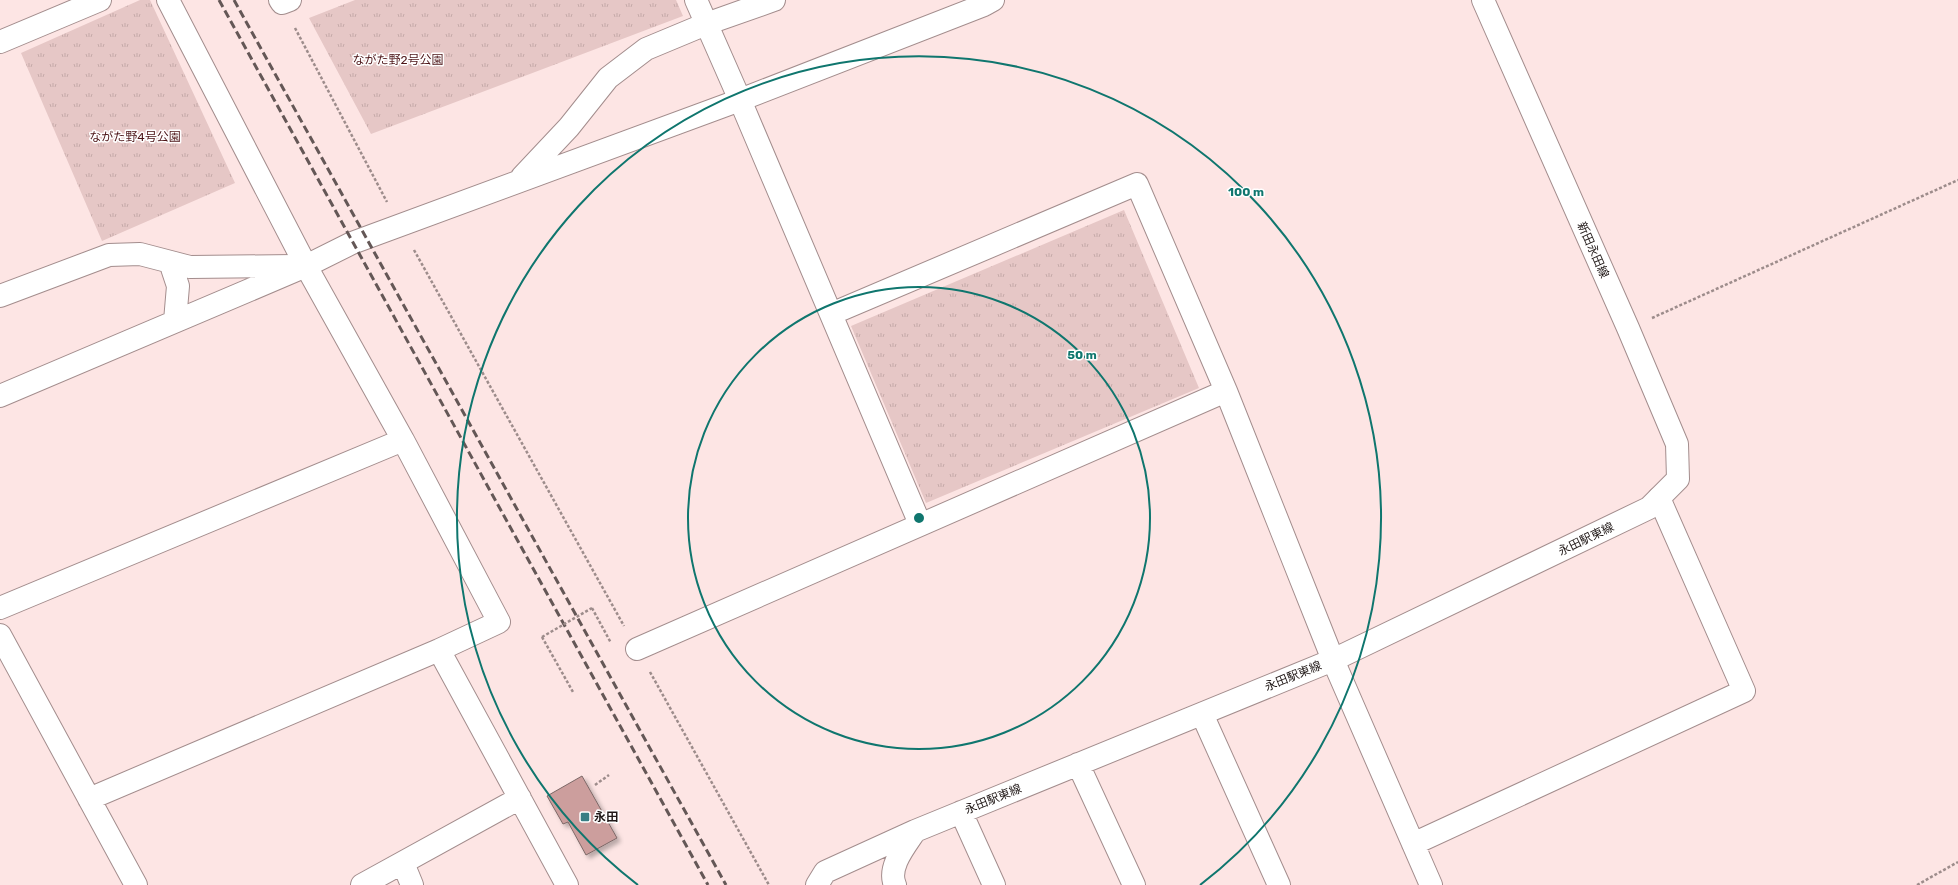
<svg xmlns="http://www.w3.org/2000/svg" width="1958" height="885" font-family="Rubik,'Noto Sans JP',sans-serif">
  <defs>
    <pattern id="park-tufts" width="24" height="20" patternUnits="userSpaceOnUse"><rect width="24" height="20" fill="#e6c7c6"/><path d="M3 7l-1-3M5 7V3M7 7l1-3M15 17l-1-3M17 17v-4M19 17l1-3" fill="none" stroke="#c5aaa9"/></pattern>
    <filter id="shadow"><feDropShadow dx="3.5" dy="3.5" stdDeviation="2" flood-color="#0004"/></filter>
  </defs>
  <rect width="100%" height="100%" fill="#fde5e4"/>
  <!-- park -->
  <path fill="url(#park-tufts)" d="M140,0H150L235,183L102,241L21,53Z
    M355,0H676L683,16L371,134L309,18Z
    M1124,210L1199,388L926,503L851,326Z"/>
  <!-- building -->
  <path fill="#cc9e9d" stroke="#7c6867" filter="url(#shadow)" d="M582,776L617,838L586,855L568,822L563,824L547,796Z"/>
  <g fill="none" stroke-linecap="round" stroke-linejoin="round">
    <defs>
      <path id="minor" d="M280,0L282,3L290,0
        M696,0L740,100L920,524
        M0,42L100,0
        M831,314L1137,184L1226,391L1333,660L1431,885
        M0,608L403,440
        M0,635L136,885
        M637,649L1226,391
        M439,650L567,885
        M1202,714L1279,885
        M1078,764L1134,885
        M89,799L439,650L499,622L403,440L306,266L168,0
        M961,812L994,885
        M1413,844L1744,691L1659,498
        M403,863L412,885
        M362,885L520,798
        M817,885L825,872L915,831L1333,660
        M895,885C887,867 906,845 915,831"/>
      <path id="tertiary" d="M522,177L569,127L608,78L646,49L706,24L774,0
        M170,262L178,286L175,321
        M0,296L109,255L140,254L190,267L295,266
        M0,396L306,266L352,243L740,100L984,5L993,0
        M1333,660L1649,508L1678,479L1677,444L1628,328L1483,0"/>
    </defs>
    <!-- minor casing -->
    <use href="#minor" stroke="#a38d8d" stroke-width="24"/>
    <!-- tertiary casing -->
    <use href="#tertiary" stroke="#a38d8d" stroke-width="24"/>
    <!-- path -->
    <path stroke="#9d8c8b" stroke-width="2.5" stroke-dasharray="3 2" stroke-linecap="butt" d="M295,28L387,202
      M414,250L624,626
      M1652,318L1958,180
      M592,608L611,643
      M542,637L573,692
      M650,672L769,885
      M595,785L609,775
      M1917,885L1958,862"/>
    <!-- minor -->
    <use href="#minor" stroke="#fff" stroke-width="22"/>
    <!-- tertiary -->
    <use href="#tertiary" stroke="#fff" stroke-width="22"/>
    <!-- rail -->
    <path stroke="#645756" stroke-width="3" stroke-dasharray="8 4" stroke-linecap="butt" d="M219,0L708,885
      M234,0L726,885"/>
    <!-- path-bridge -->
    <path stroke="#9d8c8b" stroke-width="2.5" stroke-dasharray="3 2" stroke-linecap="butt" d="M542,637L592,608"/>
  </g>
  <!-- distance rings -->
  <g fill="none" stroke="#0f766e" stroke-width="2">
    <circle cx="919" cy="518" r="231"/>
    <path d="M638 885A462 462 0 1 1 1200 885"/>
  </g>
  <!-- markers -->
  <rect fill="#367e84" stroke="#fff" stroke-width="1.5" x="580" y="812" width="10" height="10" rx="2"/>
  <g text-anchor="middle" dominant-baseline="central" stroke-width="3" stroke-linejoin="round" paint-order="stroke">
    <!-- park labels -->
    <g font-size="12" fill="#4c1417" stroke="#fff">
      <text x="398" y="60">ながた野2号公園</text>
      <text x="135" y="137">ながた野4号公園</text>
    </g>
    <!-- street labels -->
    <g font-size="12" fill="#201817" stroke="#fff">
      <text transform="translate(1593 250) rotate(66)">新田永田線</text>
      <text transform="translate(1586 539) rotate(-26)">永田駅東線</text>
      <text transform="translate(1293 676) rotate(-22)">永田駅東線</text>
      <text transform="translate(993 799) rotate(-22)">永田駅東線</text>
    </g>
    <!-- poi labels -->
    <g font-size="12" font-weight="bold" fill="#201817" stroke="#fff" text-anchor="start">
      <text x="594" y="817">永田</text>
    </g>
  </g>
  <circle cx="919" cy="518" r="6" fill="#0f766e" stroke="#fff" stroke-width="2"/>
  <g font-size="12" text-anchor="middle" font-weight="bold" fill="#0f766e" stroke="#fff" stroke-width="3" stroke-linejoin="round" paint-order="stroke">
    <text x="1246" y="196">100 m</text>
    <text x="1082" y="359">50 m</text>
  </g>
</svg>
